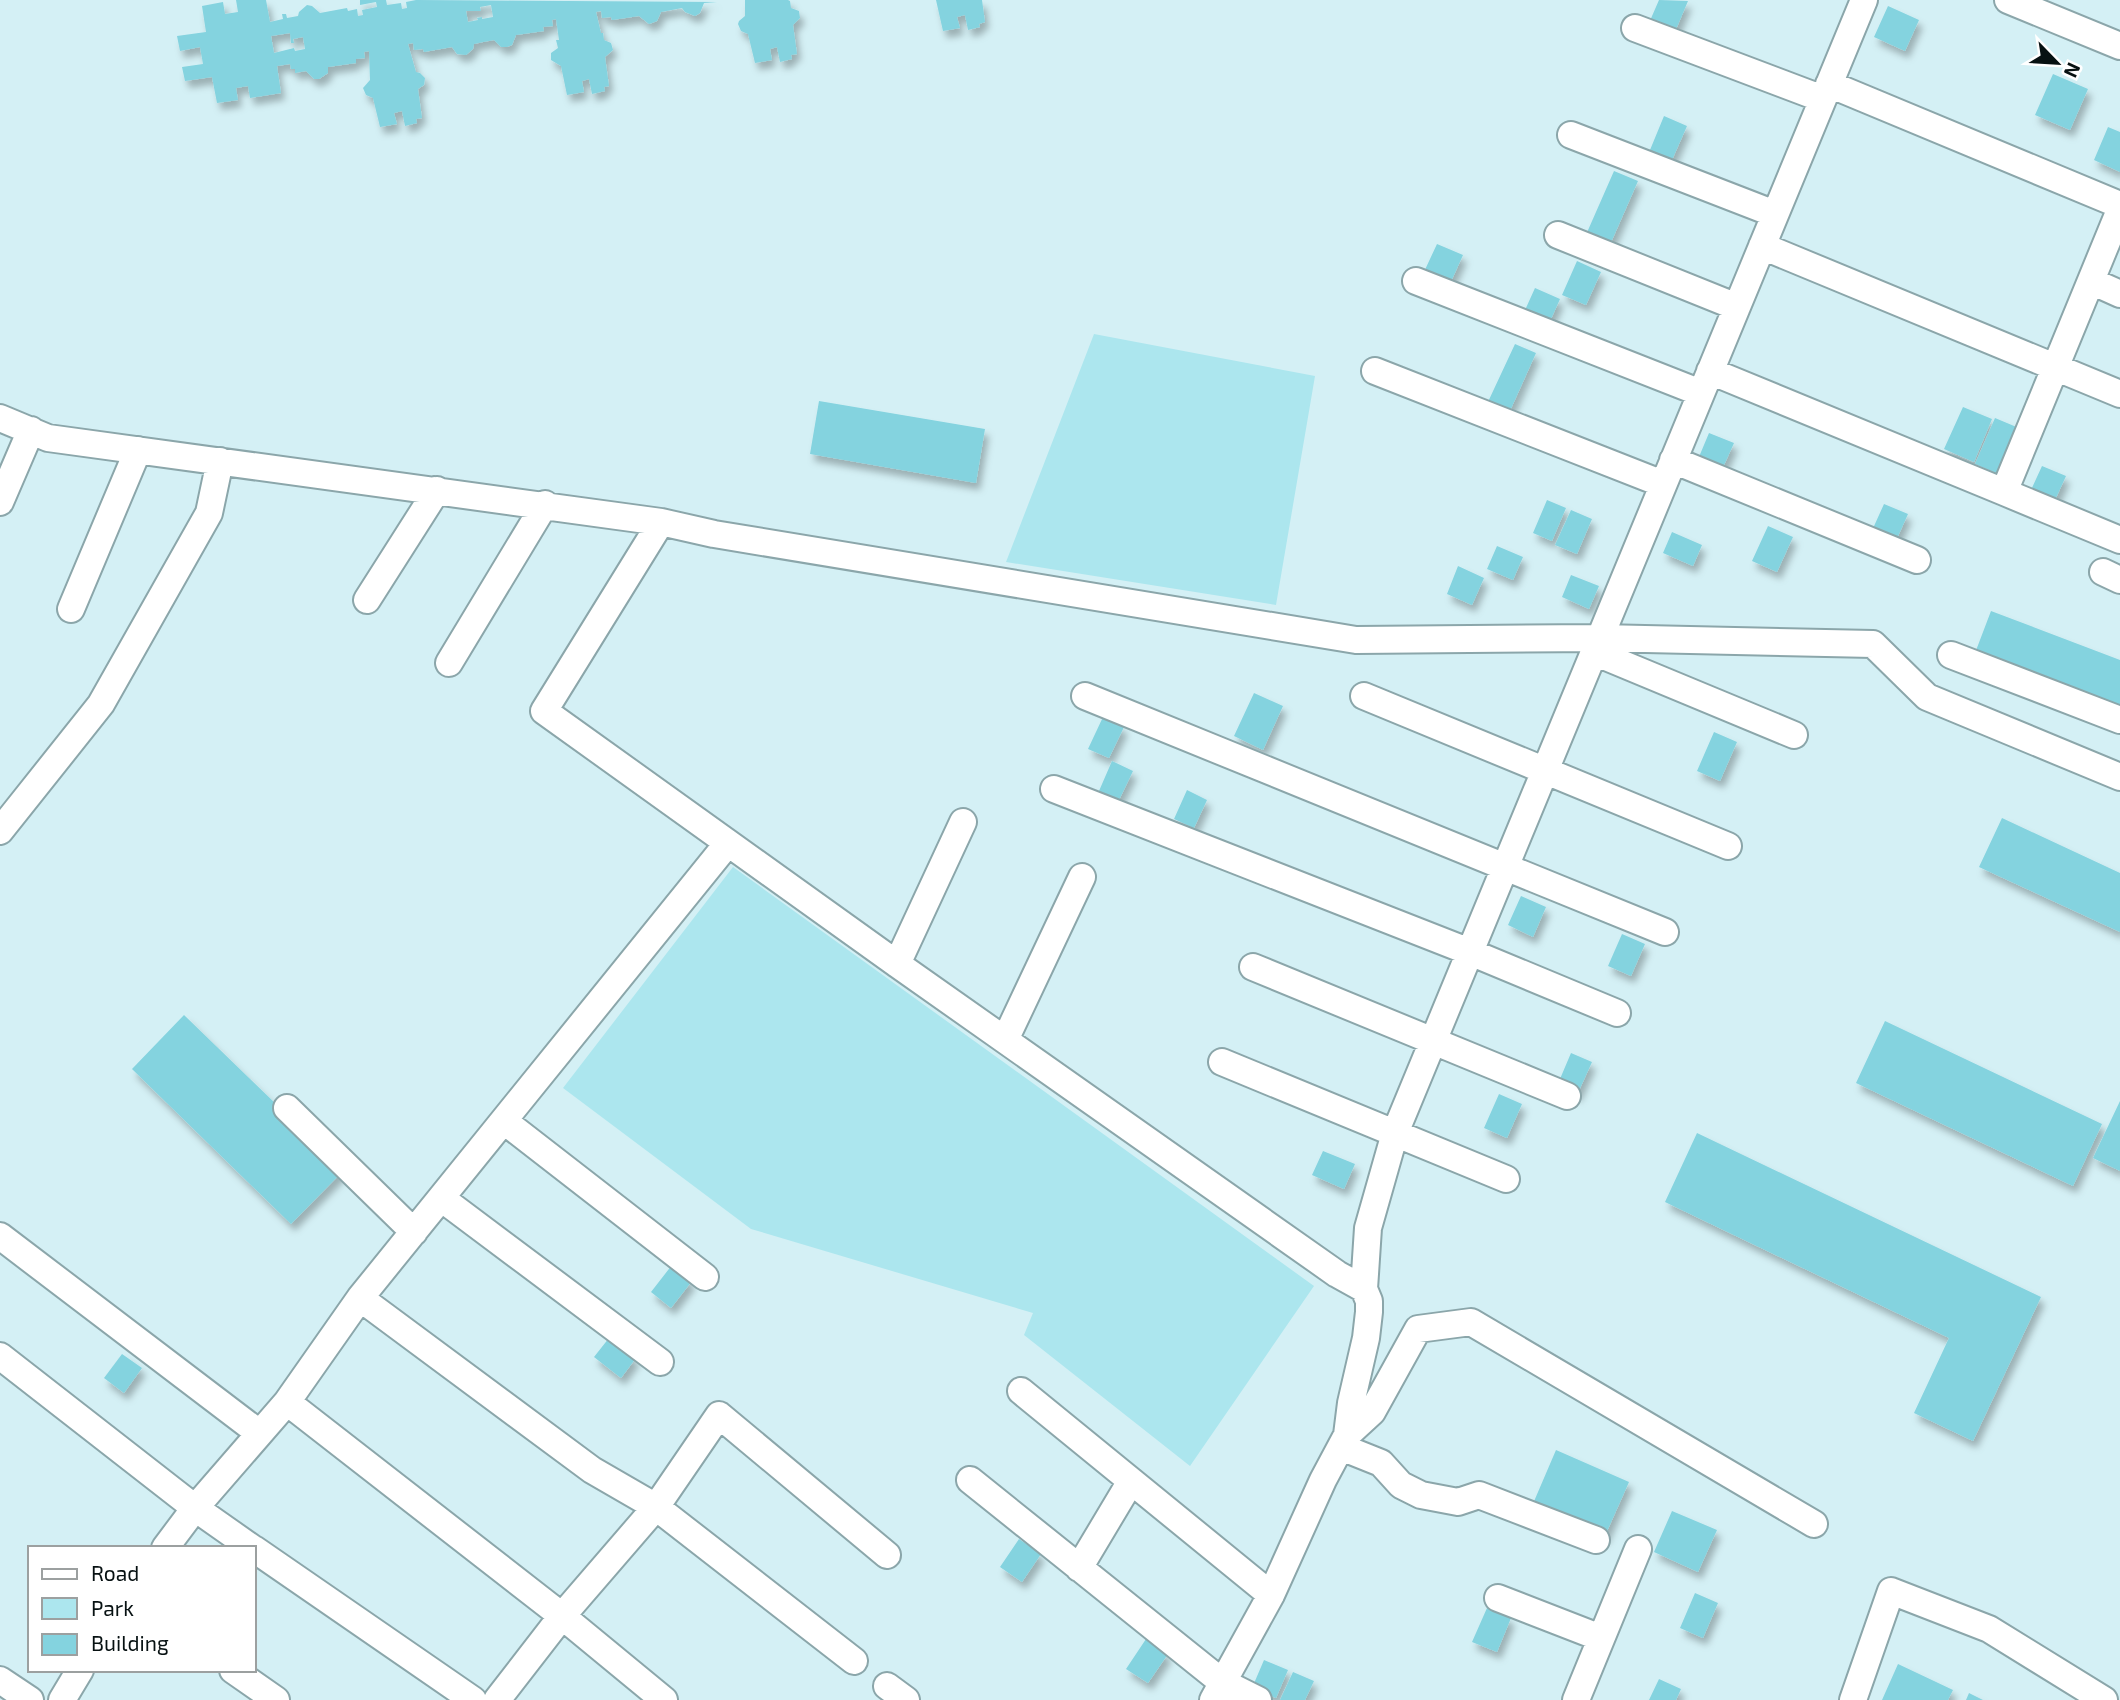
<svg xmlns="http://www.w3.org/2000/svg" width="2120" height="1700" font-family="'Exo 2',sans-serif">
  <defs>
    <filter id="shadow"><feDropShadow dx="4" dy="7" stdDeviation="3.5" flood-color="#0004"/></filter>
  </defs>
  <rect width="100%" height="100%" fill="#d4f0f5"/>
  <!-- green -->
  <path fill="#ace6ee" d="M1094,334L1315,376L1276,605L1006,562Z
    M733,867L1314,1286L1190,1466L1024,1335L1033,1313L751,1229L563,1088Z"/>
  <!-- building -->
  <path fill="#84d3df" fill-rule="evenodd" filter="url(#shadow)" d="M236,0H266L270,22L283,19L282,14H286L287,18L298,16L299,12L307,5L312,6L320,13L347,8L348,11L357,9L358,16L363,15L362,10L377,7L376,2L360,5V0H386L387,5L401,3L402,9L407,8L406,2L416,0L717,2L704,3L700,13L695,16L685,12L682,8L661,12L657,21L649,24L639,16L612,20L611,17L602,18L601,11L596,12L601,33H603L604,40L611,43L613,50L605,57L609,86L604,87L605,91L592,94L589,79L582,81L584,92L567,95L561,66L551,60V53L558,48L556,40H559L556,19L552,20L553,26L543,27L544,31L516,35L512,45L507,47H501L494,40L483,42L474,44L473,49L466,55L457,54L452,47L424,52L423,49L414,50L413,43L408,44L416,72L420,73L425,78L424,85L418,89L422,118L416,119L417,123L405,126L402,111L394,113L397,124L380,127L373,98L366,95L363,88L370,80L369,51L364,52L365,58L356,59V63L328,67V73L319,79H314L306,71L295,73V69H291L290,64L277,66L281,93L250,98L248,86L236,88L238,100L217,103L212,77L185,81L182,67L203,64L200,47L180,51L177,36L206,32L202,6L223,2L225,14L238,12ZM491,5L493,17L482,19V17L477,18L478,20L468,22L466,11H481L480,7ZM290,33L291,43H294L293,39L303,37L305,49L295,51L294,48L274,53L271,36Z
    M745,0H788L790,1L791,8L799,11L800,18L793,25L797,54L791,55L792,59L780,62L777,47L770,49L772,60L755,63L748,34L741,31L738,24L739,21L745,16Z
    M936,0H982L985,22L979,24L980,27L968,30L965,15L957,17L960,28L943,31Z
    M1659,0L1688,1L1674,34L1649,23Z
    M1888,6L1919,20L1905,51L1874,37Z
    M2053,74L2088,89L2070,130L2035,115Z
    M1664,116L1687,126L1672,160L1650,150Z
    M2108,127L2120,132V172L2094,160Z
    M1614,171L1638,181L1609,247L1585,237Z
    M1437,244L1463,255L1449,286L1423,274Z
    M1577,261L1601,272L1586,305L1562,295Z
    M1535,288L1560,299L1546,330L1521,319Z
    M1515,344L1536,353L1509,413L1487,404Z
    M819,401L985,429L976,483L810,454Z
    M1963,407L1992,419L1974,462L1944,449Z
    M1995,418L2026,431L2006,477L1975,464Z
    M1709,433L1734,443L1720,474L1696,464Z
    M2042,466L2066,476L2055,500L2031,490Z
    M1547,500L1566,508L1552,541L1533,533Z
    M1884,504L1908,514L1894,545L1870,535Z
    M1571,510L1592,519L1577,554L1555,545Z
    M1768,526L1793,537L1777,572L1752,561Z
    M1672,532L1702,545L1693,566L1663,553Z
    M1497,546L1523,557L1513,580L1487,569Z
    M1458,566L1484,578L1472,605L1447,594Z
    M1571,575L1599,586L1589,609L1562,597Z
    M1991,611L2120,660V716L1972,661Z
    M1254,693L1283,706L1263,750L1234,736Z
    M1103,717L1124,727L1109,758L1088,749Z
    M1714,732L1737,742L1720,781L1697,771Z
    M1112,761L1133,771L1119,800L1099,791Z
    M1187,790L1207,800L1194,828L1174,819Z
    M2002,818L2120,873V932L1979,867Z
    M1521,896L1546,907L1533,937L1508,925Z
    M1622,934L1645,944L1631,976L1608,966Z
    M184,1015L344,1170L291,1224L132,1069Z
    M1885,1021L2102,1124L2073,1186L1856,1083Z
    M1571,1053L1592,1062L1577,1095L1557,1086Z
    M1499,1094L1522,1104L1507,1138L1484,1128Z
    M2120,1101V1171L2093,1158Z
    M1697,1133L2041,1297L1973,1441L1914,1413L1949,1338L1665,1202Z
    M1323,1151L1355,1164L1344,1189L1312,1175Z
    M672,1265L692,1281L671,1308L651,1292Z
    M609,1338L636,1358L621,1378L594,1357Z
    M122,1354L142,1368L124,1393L104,1378Z
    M1556,1450L1629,1482L1604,1538L1532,1506Z
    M1672,1511L1717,1530L1698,1572L1654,1552Z
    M1019,1539L1041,1554L1022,1582L1000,1567Z
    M1695,1593L1718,1603L1703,1638L1680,1628Z
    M1487,1608L1511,1618L1497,1652L1472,1642Z
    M1146,1639L1168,1654L1148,1683L1126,1669Z
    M1264,1660L1288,1670L1276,1698L1252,1688Z
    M1898,1664L1953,1690L1948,1700H1882Z
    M1293,1672L1314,1681L1305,1700H1280Z
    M1659,1679L1681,1689L1676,1700H1649Z
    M1969,1693L1983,1700H1966Z"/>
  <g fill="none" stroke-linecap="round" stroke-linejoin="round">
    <defs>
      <path id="minor" d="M2008,0L2120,46
        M1635,28L1823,99
        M1829,84L2120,205
        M1571,135L1775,214
        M2120,210L2004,492L2120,540
        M1558,235L1737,307
        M1762,246L2120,394
        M1416,281L1701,393
        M2091,281L2120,294
        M1375,371L1663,484
        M1710,371L2004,492
        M0,418L48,438L661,522L714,534L1356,640L1600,638L1873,644L1927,697L2120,777
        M1673,460L1917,560
        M0,502L31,430
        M661,522L544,711L897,964L1337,1274L1364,1289
        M2103,572L2120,580
        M367,600L437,490
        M71,609L138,450
        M1594,652L1794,735
        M1951,655L2120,720
        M449,663L545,504
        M1085,696L1665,932
        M1364,696L1728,846
        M1054,789L1470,952L1617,1013
        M0,831L101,704L209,513L220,461
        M897,964L963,822
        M1253,967L1567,1096
        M1005,1040L1082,877
        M1222,1062L1506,1179
        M287,1108L414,1232
        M504,1121L705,1277
        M441,1198L660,1362
        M0,1236L259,1433
        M360,1298L592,1470L656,1507L854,1661
        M0,1356L195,1508L165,1548
        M1021,1391L1271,1595
        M287,1402L562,1616L664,1700
        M1347,1435L1372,1412L1418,1329L1471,1322L1814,1524
        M1341,1447L1381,1463L1401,1485L1421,1495L1458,1502L1479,1495L1596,1540
        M970,1480L1222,1682L1258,1700
        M252,1548L195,1508L287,1402L360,1298L728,843
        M254,1549L473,1700
        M1079,1568L1131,1481
        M1498,1598L1601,1638
        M233,1670L276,1700
        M0,1680L30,1700
        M887,1686L906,1700
        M62,1700L80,1670
        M497,1700L562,1616L656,1507L719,1415L887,1555
        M1213,1700L1271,1595L1323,1480L1347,1435L1351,1403L1366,1338L1369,1312V1301L1364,1289L1368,1228L1395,1133L1864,0
        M1576,1700L1638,1549
        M1853,1700L1891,1591L1989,1629L2104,1700"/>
    </defs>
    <!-- minor casing -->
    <use href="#minor" stroke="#8ba6aa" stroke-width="30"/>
    <!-- minor -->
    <use href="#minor" stroke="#fff" stroke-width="26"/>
  </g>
  <!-- legend -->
  <rect x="28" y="1546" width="228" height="126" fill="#ffffff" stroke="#9ca0a0" stroke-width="2"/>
  <rect x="42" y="1569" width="35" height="10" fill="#ffffff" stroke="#9ca0a0" stroke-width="2"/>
  <text x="91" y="1581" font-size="21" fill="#071112">Road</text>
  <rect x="42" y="1598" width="35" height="21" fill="#ace6ee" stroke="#9ca0a0" stroke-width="2"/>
  <text x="91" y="1616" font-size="21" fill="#071112">Park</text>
  <rect x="42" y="1634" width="35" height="21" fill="#84d3df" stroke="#9ca0a0" stroke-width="2"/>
  <text x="91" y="1651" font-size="21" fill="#071112">Building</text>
  <!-- north arrow -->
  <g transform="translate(2057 63) rotate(115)" stroke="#ffffff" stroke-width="5" paint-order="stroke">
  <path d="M0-5L12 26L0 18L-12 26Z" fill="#071112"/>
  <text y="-10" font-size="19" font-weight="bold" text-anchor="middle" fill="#071112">N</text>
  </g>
</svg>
